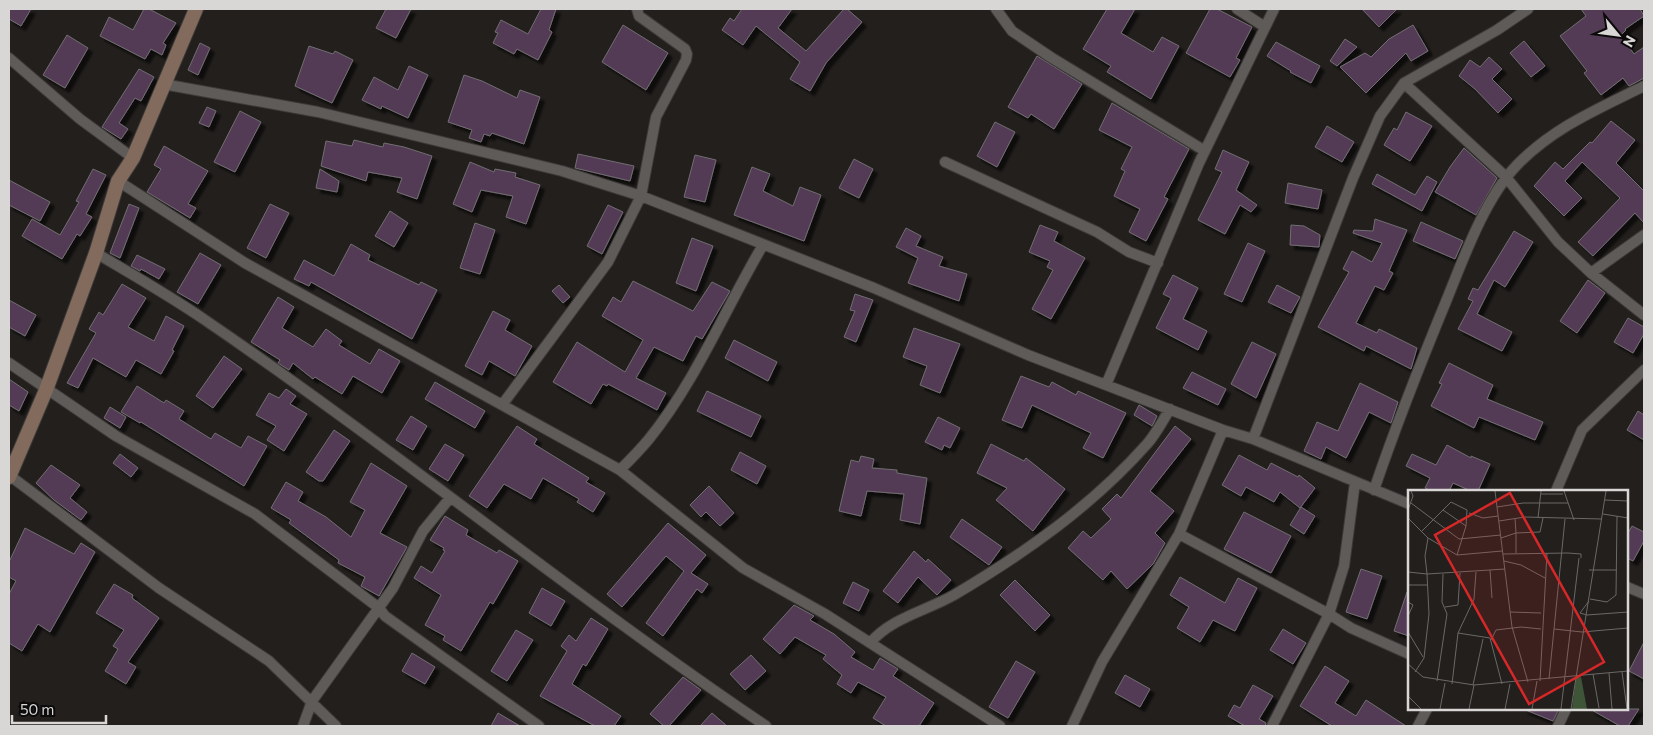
<svg xmlns="http://www.w3.org/2000/svg" width="1653" height="735" font-family="Commissioner,sans-serif">
  <defs>
    <filter id="shadow"><feDropShadow dx="4.5" dy="4.5" stdDeviation="1" flood-color="#0009"/></filter>
  </defs>
  <rect width="100%" height="100%" fill="#221f1d"/>
  <!-- building -->
  <path fill="#533a55" stroke="#716e71" filter="url(#shadow)" d="M9,9H31L21,26L9,19Z
    M144,9H149L176,23L163,43L166,45L162,55L151,49L145,59L100,36L109,17L133,30Z
    M386,9H411L396,38L376,28Z
    M541,9H556L549,30L552,32L538,60L517,49L514,54L493,43L498,33L495,32L501,20L528,34Z
    M742,9H792L778,28L806,51L844,9H847L862,22L826,63L810,91L790,79L800,62L756,26L743,45L722,30L730,18L734,21Z
    M1107,9H1135L1121,33L1153,52L1162,37L1179,46L1151,99L1107,72L1111,66L1083,49Z
    M1210,9H1217L1252,27L1236,58L1240,60L1230,77L1186,53Z
    M1362,9H1397L1379,27Z
    M1581,9H1640L1644,16L1625,29L1626,30L1621,35L1634,54L1644,47V78L1629,86L1623,78L1601,95L1584,73L1587,71L1560,36L1586,16Z
    M623,25L668,53L646,90L602,62Z
    M1413,25L1428,51L1411,61L1406,53L1366,93L1340,67L1365,53L1371,57L1389,39Z
    M67,35L88,48L65,88L43,75Z
    M1345,39L1357,47L1337,66L1330,61Z
    M1524,41L1545,66L1531,77L1510,53Z
    M1276,42L1320,66L1311,83L1290,72L1291,71L1267,56Z
    M200,43L210,48L198,75L188,70Z
    M309,46L333,54L335,51L353,60L332,103L295,86Z
    M1037,56L1082,84L1054,129L1031,114L1028,118L1008,107Z
    M1489,57L1502,69L1492,79L1512,99L1498,113L1475,89L1459,76L1470,60L1480,67Z
    M409,66L428,75L408,118L382,106L381,109L362,100L374,77L398,90Z
    M139,69L154,77L141,101L135,98L119,123L128,129L121,139L102,127Z
    M464,75L482,81L517,98L520,90L540,97L524,144L492,133L490,136L484,134L481,142L469,138L472,130L448,122Z
    M1112,103L1189,149L1164,197L1168,199L1146,241L1129,232L1140,209L1114,196L1125,171L1121,169L1132,147L1099,130Z
    M207,107L216,111L209,127L199,123Z
    M240,111L261,122L235,172L214,162Z
    M1406,112L1432,126L1410,161L1384,145L1394,128L1397,130Z
    M1611,121L1635,140L1616,163L1644,191V223L1635,213L1593,256L1578,242L1620,198L1582,162L1565,181L1582,198L1564,216L1534,186L1555,162L1563,169L1590,142L1592,143Z
    M995,122L1015,132L997,167L977,156Z
    M1327,126L1354,142L1342,162L1315,147Z
    M354,140L383,147L384,143L404,147L432,156L417,199L397,192L402,178L368,172L366,181L321,166L326,141L352,146Z
    M164,146L208,171L188,204L196,208L190,218L147,192L161,169L154,165Z
    M1464,148L1497,178L1476,215L1435,192L1450,167Z
    M1223,150L1249,162L1236,190L1257,205L1251,212L1240,205L1225,234L1198,220L1222,172L1215,169Z
    M578,154L634,166L630,181L575,168Z
    M695,155L716,160L705,202L684,197Z
    M854,159L873,169L859,198L839,188Z
    M470,162L494,172L495,169L516,173L515,177L540,185L526,224L506,217L513,196L481,190L472,212L453,204Z
    M752,167L770,174L763,191L793,206L800,187L821,195L804,241L734,215Z
    M93,169L106,175L86,214L92,217L80,236L77,234L62,259L22,236L32,219L60,235L79,202L76,201Z
    M320,169L339,181L337,192L316,188Z
    M1377,174L1415,195L1427,176L1437,182L1422,211L1372,184Z
    M9,180L50,202L40,221L9,205Z
    M1288,183L1322,190L1318,209L1285,203Z
    M129,204L139,208L120,258L110,253Z
    M270,204L289,213L266,258L247,248Z
    M608,205L623,212L602,254L587,246Z
    M390,211L408,223L394,247L375,236Z
    M1375,219L1407,230L1389,271L1393,273L1384,290L1375,286L1356,323L1377,333L1379,329L1417,348L1411,369L1366,346L1364,351L1318,327L1349,272L1343,269L1352,251L1372,262L1382,243L1353,233L1354,230L1373,231Z
    M1421,222L1463,241L1455,259L1413,241Z
    M475,223L495,230L480,274L460,268Z
    M1040,225L1058,232L1054,241L1085,258L1051,319L1032,309L1053,270L1047,267L1050,261L1029,252Z
    M1291,225L1304,226L1320,235L1319,247L1290,245Z
    M906,228L921,236L916,246L943,257L939,266L967,274L959,301L908,283L918,258L896,247Z
    M1514,231L1533,242L1505,287L1494,280L1477,314L1512,332L1502,351L1458,329L1473,301L1468,299L1473,288L1478,290Z
    M692,238L713,246L696,291L676,283Z
    M1248,243L1265,251L1242,302L1224,294Z
    M351,244L370,255L368,260L419,285L421,282L437,290L412,339L311,282L309,286L294,279L304,260L334,276Z
    M200,253L221,265L198,304L177,292Z
    M137,255L165,269L159,279L141,269L140,271L131,266Z
    M1173,275L1198,288L1183,319L1207,331L1198,350L1156,328L1171,298L1163,294Z
    M1588,280L1605,293L1577,333L1560,321Z
    M633,281L693,311L712,282L730,291L702,339L696,336L683,361L654,347L636,378L666,393L657,410L608,384L607,386L603,384L591,404L553,382L577,342L625,372L643,340L602,316L613,297L621,302Z
    M122,284L146,298L128,327L154,341L166,316L184,326L172,350L174,351L161,374L136,360L126,377L93,358L78,388L67,383L96,333L89,329L99,312L103,315Z
    M559,285L570,297L563,303L552,291Z
    M1277,285L1300,297L1291,313L1268,302Z
    M855,294L873,300L856,342L844,337L855,311L850,310Z
    M278,297L294,307L282,328L313,347L326,329L342,341L339,345L370,364L379,349L400,361L382,393L353,376L342,394L315,377L313,379L293,363L289,370L278,363L280,360L251,342Z
    M9,300L36,315L25,336L9,327Z
    M493,311L510,320L505,330L532,346L515,376L489,361L482,375L465,366Z
    M1628,318L1644,327V334L1633,353L1614,342Z
    M914,328L960,344L940,393L920,385L927,366L903,357Z
    M734,340L777,362L768,381L725,358Z
    M1252,342L1276,354L1256,398L1231,384Z
    M224,356L242,369L213,408L196,396Z
    M1449,363L1493,385L1487,399L1543,422L1535,440L1479,417L1474,428L1431,406L1442,384L1439,383Z
    M1192,372L1226,389L1218,405L1183,388Z
    M1021,376L1049,387L1052,382L1076,395L1078,391L1126,413L1103,458L1083,448L1091,433L1032,405L1022,428L1002,420Z
    M9,379L28,392L19,411L9,405Z
    M435,382L485,411L475,428L425,399Z
    M1360,383L1398,402L1391,423L1369,412L1346,458L1326,447L1321,459L1304,451L1317,422L1338,431Z
    M137,386L164,403L166,400L184,411L179,419L211,439L215,433L241,448L248,436L267,446L244,486L141,422L140,423L121,412Z
    M286,389L296,396L290,404L307,414L284,451L267,440L276,426L256,415L269,393L279,398Z
    M707,391L761,416L751,437L697,411Z
    M1139,405L1157,416L1152,426L1134,415Z
    M110,407L126,417L120,428L104,418Z
    M1638,411L1644,415V440L1627,430Z
    M411,416L427,426L413,450L396,440Z
    M938,417L960,428L950,448L944,445L942,450L925,442Z
    M517,426L537,439L534,444L589,478L586,482L605,493L593,512L577,502L579,499L543,478L531,499L504,484L487,508L469,496Z
    M1175,426L1191,439L1150,491L1174,511L1155,533L1165,543L1153,564L1127,589L1111,571L1103,580L1068,548L1083,531L1091,538L1111,519L1102,509L1117,494L1121,498Z
    M334,430L350,441L323,481H319L306,472Z
    M445,444L464,455L448,481L429,469Z
    M991,444L1024,461L1026,458L1065,489L1033,531L996,500L1007,488L977,473Z
    M1447,445L1471,458V456L1490,464L1478,491H1471L1453,483L1449,491H1432L1425,488L1430,478L1406,466L1412,454L1436,465Z
    M740,452L766,466L757,484L731,470Z
    M120,454L138,468L131,477L113,463Z
    M1239,455L1267,470L1271,463L1298,477L1299,475L1315,488L1300,508L1280,492L1274,502L1246,487L1241,496L1222,485Z
    M861,456L874,459L872,468L897,470V473L927,478L920,524L900,520L904,494L867,491L861,516L839,511L851,460L859,462Z
    M371,463L407,486L380,533L407,547L379,596L361,586L365,577L338,563L339,560L289,523L291,520L271,508L286,482L303,492L298,501L326,517L351,537L365,510L350,502Z
    M51,465L80,485L70,498L87,512L81,520L54,500L36,483Z
    M709,486L734,513L720,526L706,512L701,517L690,505Z
    M1301,507L1315,516L1304,534L1290,525Z
    M1244,512L1291,536L1271,573L1224,549Z
    M445,516L468,530L466,535L497,553L499,550L518,561L493,604L490,602L461,651L443,640L445,636L425,625L441,595L414,578L421,566L432,573L445,551L443,550L444,548L430,540Z
    M962,519L1002,547L989,565L950,537Z
    M668,523L706,555L691,573L708,584L702,593L697,589L663,636L646,623L684,571L666,556L622,607L607,594Z
    M1632,526L1644,532V541L1633,561L1627,558V535Z
    M25,528L74,554L81,543L95,552L50,632L38,624L22,651L9,643V594L16,581L9,577V562Z
    M914,551L926,562L928,559L951,580L937,595L918,577L898,603L883,591Z
    M1361,569L1382,576L1367,619L1346,612Z
    M1180,577L1225,603L1238,578L1257,588L1235,631L1213,620L1200,642L1177,628L1189,607L1170,595Z
    M1015,580L1050,615L1035,631L1000,595Z
    M853,582L869,590L859,611L843,603Z
    M114,584L133,595L132,598L159,618L128,662L136,667L126,684L105,671L118,649L113,646L124,630L96,613Z
    M542,588L565,601L551,626L529,613Z
    M1407,592H1409V636L1394,631Z
    M794,605L814,616L810,620L834,634L855,652L851,657L873,670L880,658L898,669L893,676L934,703L919,726H886L873,718L886,697L858,682L851,693L837,684L842,675L823,659L826,655L795,637L780,654L763,639Z
    M591,618L608,629L586,666L583,664L572,684L621,716L614,726H595L540,696L567,651L561,646L569,635L576,641Z
    M1283,629L1306,643L1293,664L1270,650Z
    M516,630L533,640L507,681L491,671Z
    M1644,642V679L1629,671Z
    M412,653L435,667L425,684L402,671Z
    M751,655L766,671L745,690L730,674Z
    M1016,661L1035,672L1008,718L989,707Z
    M1325,666L1349,681L1335,703L1356,716L1366,700L1406,726H1332L1300,706Z
    M1125,675L1150,689L1140,707L1115,693Z
    M683,677L701,690L669,726H664L650,714Z
    M1253,685L1273,696L1259,719L1266,723L1265,726H1245L1228,716L1234,705L1240,708Z
    M1523,709H1559L1553,721Z
    M1590,709H1639L1628,726H1620Z
    M498,713L520,726H491Z
    M712,713L727,726H700Z"/>
  <g fill="none" stroke-linecap="round" stroke-linejoin="round">
    <defs>
      <path id="street" d="M996,9L1012,31L1052,58L1205,151
        M1237,9L1265,27
        M9,58L80,119L133,158
        M1404,83L1506,177L1558,242L1591,273L1644,315
        M163,84L318,112L562,171L641,196L874,288L1028,355L1223,430L1253,439L1409,504
        M945,162L1097,232L1129,252L1158,263
        M118,181L245,263L620,470L743,568L825,614L1000,726
        M96,253C133,275 170,296 205,320C396,450 575,597 766,726
        M1591,273L1644,235
        M9,363L116,436L255,514L379,608L385,616L539,726
        M1106,385L1199,163L1274,9
        M502,405L608,262L641,196L656,117L686,60L687,54L685,49L639,16L637,9
        M1253,439L1353,178L1380,116L1404,83L1497,30L1528,9
        M620,470C630,460 640,450 649,439C696,381 725,309 763,245
        M9,475L159,588L269,661L336,726
        M1355,482L1344,566L1329,614L1351,628L1409,654
        M1374,490C1396,425 1421,362 1447,299C1464,257 1485,198 1517,165C1554,127 1598,109 1644,86
        M1556,491L1582,430L1644,370
        M1179,534L1329,614L1272,726
        M1627,587L1644,594
        M870,643C891,618 926,611 954,595C1025,553 1092,506 1147,444C1156,434 1163,420 1170,409
        M303,726L312,701L393,588L423,531L450,498
        M1072,726L1102,662L1179,534L1223,430
        M1418,726L1427,709
        M1558,726L1566,709"/>
      <path id="secondary" d="M9,477L46,390L96,253L118,181L133,158L196,9"/>
    </defs>
    <!-- street casing -->
    <use href="#street" stroke="#3d3a39" stroke-width="12"/>
    <!-- secondary casing -->
    <use href="#secondary" stroke="#3d3a39" stroke-width="16"/>
    <!-- street -->
    <use href="#street" stroke="#5f5b59" stroke-width="10"/>
    <!-- secondary -->
    <use href="#secondary" stroke="#826a5c" stroke-width="14"/>
  </g>
  <!-- overview -->
  <g transform="translate(1408 490)">
    <rect width="220" height="220" fill="#221f1d"/>
    <path d="M173,187L179,219H164L168,188Z" fill="#3f5538"/>
    <path fill="none" stroke="#6b6967" stroke-width="1" d="M87,1L104,137L120,192M156,1L166,30M133,4H155M197,10L220,11M3,13L51,49L93,45M89,17L115,13H160M0,20L5,6L3,1M35,20L58,36M61,23L75,28L90,26M195,24L220,28M0,28L20,48L49,65L94,61M130,28L133,1M91,31L117,27L194,29M13,42L43,12L59,20L58,36L49,65M93,48L108,43L107,28M108,63V43L132,42L135,28M95,64L160,63L173,64V68M96,71L113,75L137,88M82,80L84,108M181,80H209M0,82L19,84L17,66L20,48M0,95H19M182,109L199,112L208,105L209,26M181,111L172,123L179,125L220,122M0,112L5,115L0,126M37,117L50,115L52,83M102,122L133,123M146,139L174,142L220,138M0,142L15,167M50,143L82,148L94,194M83,150L88,140L113,137L133,139M0,174L15,187L66,195L220,181M7,182L16,168L21,124L19,84L97,79M214,182L219,219M201,183L204,219M185,184L191,218M141,189L157,29M29,191L39,124L34,112L35,84M132,191L139,63M44,194L50,143L66,109L68,82M65,195L75,149M0,206L13,219M32,219L37,193M61,219L66,195M97,219L102,194M124,219L129,191M153,219L171,68M163,219L198,1"/>
    <path fill="#d62828" fill-opacity="0.15" stroke="#d62828" stroke-width="2.5" d="M102,3L196,172L121,214L27,45Z"/>
    <rect width="220" height="220" fill="none" stroke="#d9d7d6" stroke-width="2.5"/>
  </g>
  <!-- border -->
  <rect width="1653" height="735" fill="none" stroke="#d9d7d6" stroke-width="20"/>
  <!-- north arrow -->
  <g transform="translate(1618 35) rotate(119)" stroke="#0b0909" stroke-width="4" paint-order="stroke">
  <path d="M0-4L9 19L0 12L-9 19Z" fill="#d9d7d6"/>
  <text y="-8" font-size="14" font-weight="bold" text-anchor="middle" fill="#d9d7d6">N</text>
  </g>
  <!-- scale -->
  <path d="M12 715v8h94v-8" fill="none" stroke="#d9d7d6" stroke-width="2.5"/>
  <text x="20" y="715" font-size="15" fill="#d9d7d6" stroke="#0b0909" stroke-width="4" paint-order="stroke">50 m</text>
</svg>
